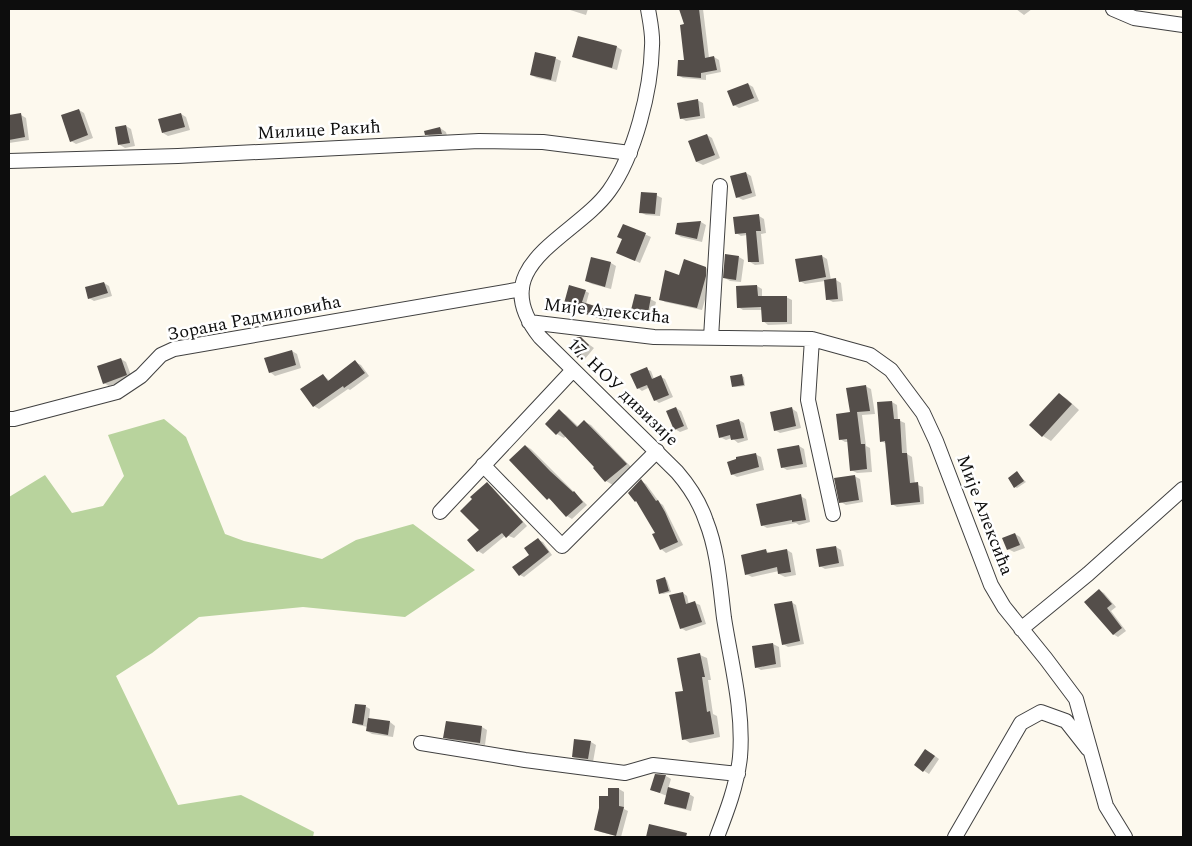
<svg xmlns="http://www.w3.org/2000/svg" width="1192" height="846" font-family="Spectral,serif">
  <rect width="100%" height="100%" fill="#fdf9ee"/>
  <!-- forest -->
  <path fill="#b8d39d" d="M164,419L186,437L225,534L244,541L322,559L356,540L413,524L475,570L405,617L303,607L199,617L152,653L116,676L178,805L241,795L314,832L313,837H9V497L45,475L72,513L103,506L124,476L108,435Z"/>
  <!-- shadow -->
  <path fill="#0003" d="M567,9H588L586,15Z
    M680,9H703L709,58L714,57L719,60L721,72L706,75V80L683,78L678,75L685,62L686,25Z
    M1016,9H1032L1024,15Z
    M578,37L617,47L622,50L617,70L578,59L573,56Z
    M555,58L561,61L556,82L537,78L531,75Z
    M748,84L753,87L759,101L739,108L734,105Z
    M697,100L703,103L705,118L686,121L681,118Z
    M79,110L84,113L93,138L76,144L71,141Z
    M181,114L186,117L190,130L168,136L163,133Z
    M21,115L26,118L29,140L9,143V116Z
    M126,126L131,129L135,146L125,148L120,145Z
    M440,128L446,132L447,136L431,137L426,134Z
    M707,135L712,138L720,158L703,165L697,162L690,142Z
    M746,173L751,176L756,196L743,200L737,197Z
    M656,195L662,198L660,216L646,215L640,212Z
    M759,216L764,219L766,233L761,234L764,264L755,265L750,262L747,235L741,236L736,233Z
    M701,222L706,225L702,242L681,237L676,234Z
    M624,225L651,237L640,263L623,255Z
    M822,256L827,259L831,280H836L841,283L843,301L833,302L827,299L825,281L805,284L800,281Z
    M739,257L744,260L741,282L730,281L725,278Z
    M592,259L611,263L616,266L611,289L592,284L586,281Z
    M706,268L711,271V279L702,310L665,302L660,299L680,277Z
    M104,283L109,286L112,296L94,301L89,298Z
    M757,286L762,289V298L786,297L792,300V324L768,325L763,321V310H743L738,307Z
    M585,291L589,293L586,304L612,314L609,321L564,306Z
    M650,299L656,302L652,320L637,317L632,314Z
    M580,338L594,348L584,360L579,357Z
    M292,351L297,354L301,368L275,376L270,372Z
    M121,359L126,362L132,378L109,386L104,383Z
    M355,362L361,365L369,376L350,390L348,389L319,409L314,406L323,375L330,381Z
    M646,369L651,371L654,379L661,377L665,379L673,397L659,403L655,400L650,387L642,391L638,388Z
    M742,376L744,377L745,386L735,387L733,386Z
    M865,386L871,389L875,414L862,415L866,446L870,448L872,472L857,473L851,470L848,442H845L840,439Z
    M1059,394L1067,399L1079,410L1051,441L1043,436Z
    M892,402L897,405L898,420L905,423L907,454L912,457L915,484L923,487L924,504L897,507L892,504L887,444L881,441L879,403Z
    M676,408L681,411L688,429L680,432L675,429Z
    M791,408L797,412L801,428L780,433L775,430Z
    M559,411L566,415L579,427L585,422L591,425L632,468L613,485L606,481L595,468L596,467L566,436L564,438L557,434L547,424Z
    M739,420L744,423L748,440L738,443L732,438L726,440L720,437Z
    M526,446L531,449L587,505L572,519L567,516L554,502L548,498Z
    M799,446L804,449L807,467L787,470L782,467Z
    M755,454L761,457L764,470L737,477L732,474L738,460Z
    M1017,473L1026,482L1017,488L1015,487Z
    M854,476L860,479L863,502L846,505L841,502Z
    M641,481L646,484L660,503L663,505L683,545L666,553L661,549L657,533L640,504L636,501Z
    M487,484L492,487L527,526L514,538L506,535L483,554L478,551L469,540L481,530Z
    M800,496L806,499L810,522L799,525L796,523L767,528L762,525Z
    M1015,534L1020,537L1025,548L1014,552L1008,549Z
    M538,540L543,542L552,555L524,577L520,575Z
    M836,547L841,550L844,566L825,569L820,566Z
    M787,550L792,553L796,575L785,577L779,574V571L752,577L746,574L766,551L770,553Z
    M665,579L667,580L671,592L663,594L660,593Z
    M1099,590L1104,593L1116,607L1111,611L1126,631L1118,637L1113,634Z
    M683,593L687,596L689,605L695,603L700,605L706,624L686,631L681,628Z
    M791,602L796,605L804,644L788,647L783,644Z
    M773,644L779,647L781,667L761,670L756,667L753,647Z
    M700,655L707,658L711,680H708L713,714L717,716L720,737L690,743L684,739V692Z
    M365,706L370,709L369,719L390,722L395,726L393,737L372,734L367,731L368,727L358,725L353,722Z
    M447,722L482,727L487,730L485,745L450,740L445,737Z
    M591,742L596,745L593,762L578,760L573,757Z
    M931,753L939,759L929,774L915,765Z
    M666,776L671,779L668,789L689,794L694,797L691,811L670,806L665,803L667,796L652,790Z
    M610,789H619L624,792V809L628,811L621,837L600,832L595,829L610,798Z"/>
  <!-- building -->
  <path fill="#544e4a" d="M679,9H699L705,58L714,56L717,70L701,73V78L677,76L678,60H684L680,25L684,24Z
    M578,36L617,46L612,68L572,57Z
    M535,52L556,57L551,80L530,75Z
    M748,83L754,98L733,106L727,91Z
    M698,99L700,116L680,119L677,103Z
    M79,109L88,135L70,142L61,115Z
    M21,113L25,137L9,140V115Z
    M181,113L185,127L162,133L158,119Z
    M126,125L130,143L118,145L115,127Z
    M440,127L442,134L425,135L424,131Z
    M707,134L715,155L696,162L688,141Z
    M746,172L752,193L736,198L730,176Z
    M641,192L657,193L655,214L639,213Z
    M759,214L761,231H756L759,262H748L746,233L735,234L733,217Z
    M701,221L697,239L675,234L677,223Z
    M623,224L646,233L635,261L616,253L622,239L617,237Z
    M725,254L739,256L736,280L723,278Z
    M822,255L826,277L799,282L795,259Z
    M591,257L611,262L605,287L585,281Z
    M684,259L706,267V276L697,308L659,300L665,270L679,275Z
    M836,278L838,299L826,300L824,280Z
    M104,282L108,293L88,299L85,287Z
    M569,285L586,290L582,302L608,310L605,320L563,307Z
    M757,285L758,296H787V322H762L761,307L737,308L736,286Z
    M635,294L651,297L647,318L630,314Z
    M577,337H581L589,345L578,358L567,348Z
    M292,350L296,365L269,373L264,358Z
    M121,358L127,375L103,384L97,366Z
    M355,360L365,373L344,388L343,386L313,407L300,389L323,374L328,381Z
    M647,367L652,379L661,375L669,395L654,401L647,385L637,389L630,374Z
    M742,374L744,385L732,387L730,376Z
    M866,385L870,411L857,412L861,444H865L867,469L850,471L847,439L839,440L836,414L850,412L846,388Z
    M1059,393L1072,404L1042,437L1029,425Z
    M892,401L894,419H900L902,453H907L910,483L918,482L920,502L891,505L885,441L880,442L877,402Z
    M676,407L684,426L674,430L666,411Z
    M792,407L796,426L774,431L770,412Z
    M559,409L577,427L584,420L627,464L605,482L593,468L594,467L560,431L556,435L545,424Z
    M739,419L744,438L731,440L730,435L719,438L716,425Z
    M525,445L550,471L573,492L574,491L583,502L566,517L549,498L547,500L509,460Z
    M799,445L803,464L781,468L777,449Z
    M756,453L759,467L731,475L727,462L736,459V457Z
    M1017,471L1024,481L1014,488L1008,478Z
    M855,475L859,500L839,503L834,478Z
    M641,479L656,501L658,500L665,512L678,542L660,550L652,534L655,533L636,501L635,502L628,493Z
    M487,482L523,522L506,538L502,533L477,552L467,540L479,530L460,511L472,499L470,497Z
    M801,494L806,520L792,522V520L761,526L756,504Z
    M1015,533L1020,545L1007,550L1002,538Z
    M538,538L549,552L519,576L512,567L529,555L524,548Z
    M836,546L839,563L819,567L816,549Z
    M766,549L767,553L787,549L791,572L778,574L777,567L745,575L741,555Z
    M665,577L669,591L659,594L656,580Z
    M1099,589L1112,604L1107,608L1122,628L1113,635L1084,602Z
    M683,592L686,604L695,601L702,622L680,629L669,595Z
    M792,601L800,641L782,645L774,604Z
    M773,643L776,664L755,668L752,646Z
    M700,653L705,677H702L707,712L710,711L714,734L682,740L675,692L683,691L677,658Z
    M355,704L366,705L363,725L352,723Z
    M368,718L390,721L388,735L366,731Z
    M446,721L482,726L480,743L443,738Z
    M574,739L591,741L588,759L572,757Z
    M925,749L935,756L923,772L914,765Z
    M655,774L666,775L660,793L650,790Z
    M668,787L690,793L686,809L664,804Z
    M608,788H619V806L624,807L616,836L594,830L599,808V796H608Z
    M649,824L687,833L686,837H646Z"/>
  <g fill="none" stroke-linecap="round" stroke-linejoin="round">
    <defs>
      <path id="minor" d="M648,9C650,21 653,34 652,46C651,90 635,155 609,191C575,238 482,265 540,337L677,472C690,487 700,503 706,521C718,551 720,586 724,618C731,663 744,711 740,757C737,785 727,811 717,837
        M1113,9L1134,18L1183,25
        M9,161L178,156L479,141L543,142L630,153
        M529,322L654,337L812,339L870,355L891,370L923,413L936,441L991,585L1004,607L1046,659L1076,699L1106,806L1125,837
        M711,338L720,186
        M812,339L808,400L833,514
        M9,419H14L117,392L141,376L161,355L174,349L522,289
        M483,465L562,546L657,451
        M440,512L573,370
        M1021,629L1088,574L1183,489
        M421,743L525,760L625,773L653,765L738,774
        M955,837L1021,723L1041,712L1066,721L1088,749"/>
    </defs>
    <!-- minor casing -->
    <use href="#minor" stroke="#404040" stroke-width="16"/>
    <!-- minor -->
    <use href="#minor" stroke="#fff" stroke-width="14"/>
  </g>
  <g text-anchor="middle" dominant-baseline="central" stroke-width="5" stroke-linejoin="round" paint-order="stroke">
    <!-- street labels -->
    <g font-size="18" fill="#0d0d0d" stroke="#fff">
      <text transform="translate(319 130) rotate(-3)">Милице Ракић</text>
      <text transform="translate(607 311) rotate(6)">Мије Алексића</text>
      <text transform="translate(254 318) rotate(-11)">Зорана Радмиловића</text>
      <text transform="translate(623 392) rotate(44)">17. НОУ дивизије</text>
      <text transform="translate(985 515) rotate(69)">Мије Алексића</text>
    </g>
  </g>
  <!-- border -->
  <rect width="1192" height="846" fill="none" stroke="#0d0d0d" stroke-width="20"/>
</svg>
